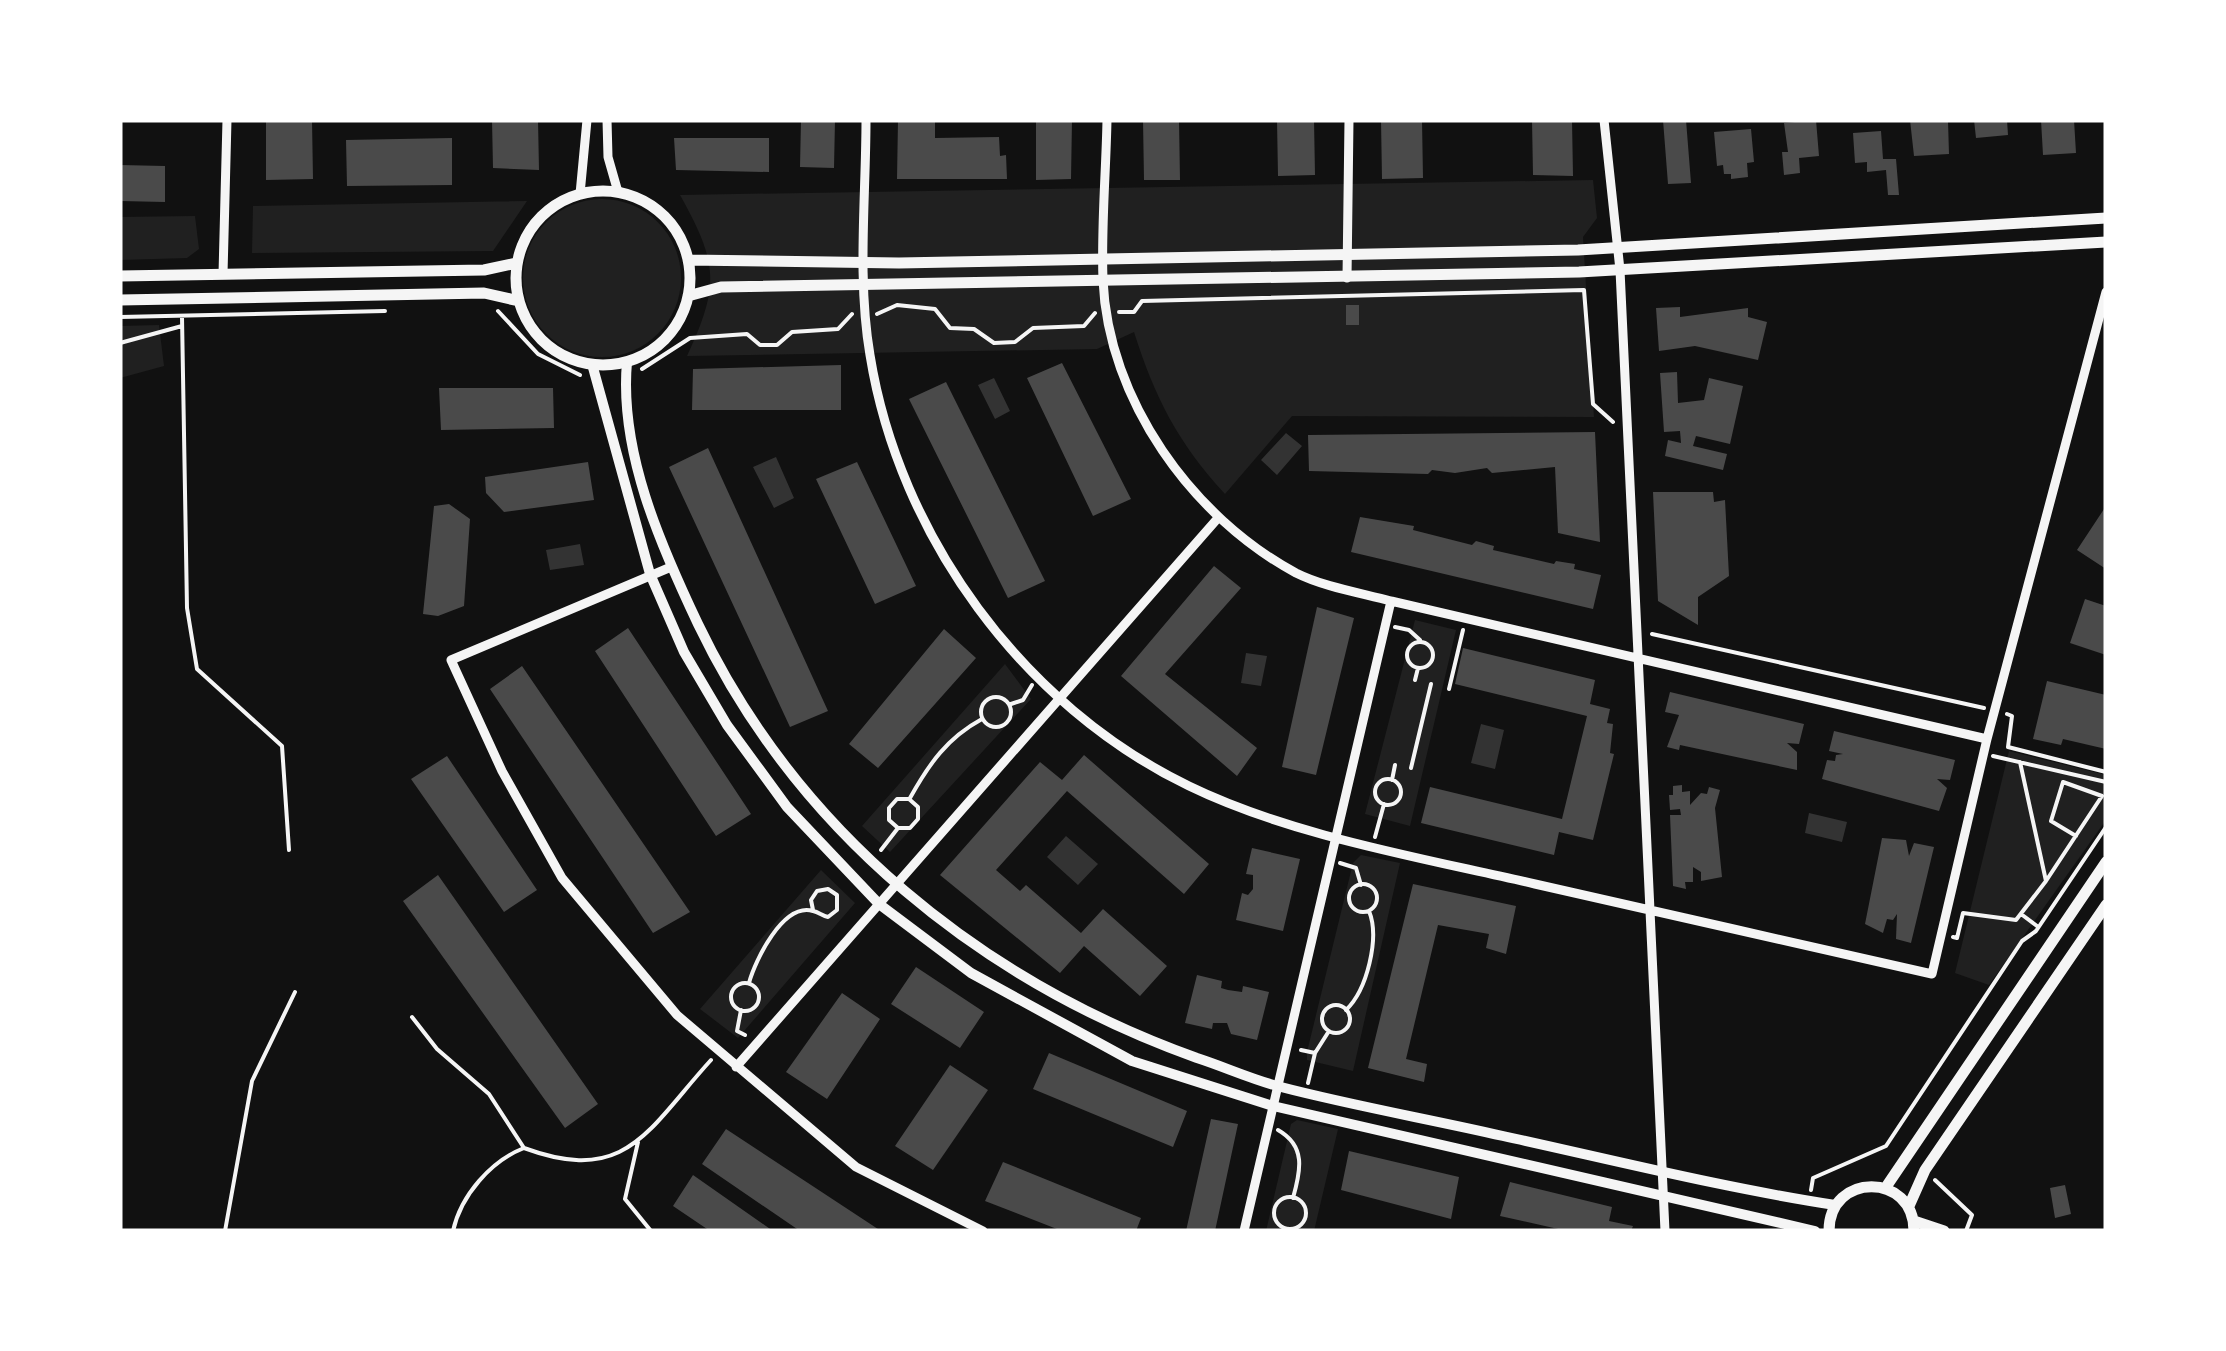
<svg xmlns="http://www.w3.org/2000/svg" width="2226" height="1351" font-family="Signika,sans-serif">
  <rect width="100%" height="100%" fill="#111"/>
  <!-- green -->
  <path fill="#202020" d="M1593,180L1597,218L1583,237L1594,417L1292,416L1225,494C1179,445 1154,396 1134,332L1097,349L687,356C720,285 718,263 680,195Z
    M523 278a79 79 0 1 1 158 0a79 79 0 1 1-158 0Z
    M527,201L493,251L252,253L253,206Z
    M195,216L199,249L187,258L120,260V217Z
    M159,325L164,366L120,378V326Z
    M1415,620L1456,630L1410,826L1365,814Z
    M1005,664L1031,699L890,852L862,826Z
    M2009,751L2106,775V820L1989,985L1955,973Z
    M1361,855L1400,863L1353,1071L1307,1060V1052L1353,863Z
    M821,870L855,903L738,1038L700,1009Z
    M1297,1120L1338,1129L1314,1231H1266L1291,1124Z"/>
  <!-- water -->
  <path fill="#333" d="M994,378L1010,411L995,419L978,385Z
    M1286,433L1302,446L1277,475L1261,460Z
    M776,457L794,498L774,508L753,467Z
    M580,544L584,565L550,570L546,550Z
    M1246,653L1267,656L1261,686L1241,683Z
    M1481,724L1504,730L1495,769L1471,763Z
    M1809,813L1847,822L1842,842L1805,833Z
    M1066,836L1098,864L1078,885L1047,857Z"/>
  <!-- building -->
  <path fill="#4a4a4a" d="M266,120H312L313,179L266,180Z
    M492,120H538L539,170L493,168Z
    M801,120H835L834,168L800,167Z
    M898,120H935V138L999,137L1000,156L1006,155L1007,179H897Z
    M1036,120H1072L1071,179L1036,180Z
    M1143,120H1179L1180,180H1144Z
    M1277,120H1314L1315,175L1278,176Z
    M1381,120H1422L1423,178L1382,179Z
    M1532,120H1572L1573,176L1533,175Z
    M1663,120H1686L1691,183L1668,184Z
    M1816,120L1819,156L1799,158L1800,173L1784,175L1782,152H1788L1784,123Z
    M1910,120L1948,121L1949,154L1914,156Z
    M1974,120H2007L2008,135L1976,138Z
    M2041,120H2074L2076,153L2043,155Z
    M1751,129L1754,162L1747,163L1748,177L1731,179V174H1724L1723,165L1717,166L1714,132Z
    M1881,131L1883,159H1896L1899,195H1888L1886,170L1867,172V162L1855,163L1853,133Z
    M452,138V185L347,186L346,140Z
    M674,138H769V172L676,170Z
    M120,165L165,166V202L120,201Z
    M1346,305H1359V325H1346Z
    M1680,307V317L1748,308V317L1767,322L1758,360L1695,346L1659,351L1656,308Z
    M1062,363L1131,499L1093,516L1027,378Z
    M841,365V410H692L693,369Z
    M1677,372L1678,403L1704,400L1709,378L1743,386L1730,444L1696,436L1693,446L1727,454L1723,470L1665,456L1668,440L1681,443L1680,431L1664,432L1660,373Z
    M946,382L1045,581L1008,598L909,399Z
    M439,388H553L554,428L441,430Z
    M1595,432L1600,542L1558,533L1555,467L1492,473L1487,468L1455,473L1432,470L1428,474L1309,471L1308,435Z
    M708,448L828,711L790,727L669,467Z
    M588,462L594,500L504,512L486,493L485,477Z
    M857,462L916,586L875,604L816,479Z
    M1653,492H1713L1714,502L1725,500L1729,576L1698,597V625L1658,601Z
    M449,504L470,519L464,606L438,616L423,614L434,506Z
    M2106,506V569L2077,550Z
    M1360,517L1414,526L1413,530L1472,545L1476,541L1494,546L1493,550L1554,564L1556,561L1575,564L1574,569L1601,575L1593,609L1351,552Z
    M1214,566L1241,588L1165,674L1257,748L1237,776L1121,676Z
    M2085,599L2106,606V655L2070,643Z
    M1317,607L1354,618L1316,775L1282,767Z
    M628,628L751,814L716,836L595,651Z
    M944,629L976,658L878,768L849,744Z
    M1463,648L1595,680L1590,704L1610,709L1607,723L1613,724L1610,753L1614,754L1593,840L1559,832L1554,855L1421,823L1430,787L1562,819L1587,716L1455,684Z
    M522,666L690,912L653,933L490,689Z
    M2047,681L2106,695V749L2063,739L2061,745L2033,739Z
    M1670,692L1804,724L1799,744L1787,743L1797,752V770L1680,745L1679,750L1667,747L1679,715L1665,712Z
    M1834,731L1955,760L1950,780L1937,779L1947,788L1939,811L1822,779L1827,760L1835,761L1836,755L1843,754L1829,751Z
    M1084,755L1209,864L1184,894L1067,791L996,870L1020,891L1026,885L1081,933L1103,909L1167,966L1140,996L1084,946L1060,973L940,875L1040,762L1062,780Z
    M447,756L537,890L504,912L411,779Z
    M1682,785V792L1690,791V805L1701,793L1707,794L1709,787L1720,790L1715,808L1722,877L1701,881V872L1693,867V882H1685L1686,889L1673,886L1670,815H1681L1680,809L1670,810L1669,795H1673V786Z
    M1882,838L1906,840L1909,856L1914,843L1934,847L1911,943L1896,939L1897,914L1893,920L1887,919L1883,933L1865,924Z
    M1252,848L1300,859L1283,931L1236,920L1242,893L1248,895L1253,889V875L1246,874Z
    M438,875L598,1104L565,1128L403,901Z
    M1413,884L1516,906L1506,954L1486,948L1489,934L1438,925L1406,1059L1427,1064L1424,1082L1368,1068Z
    M916,967L984,1012L960,1048L891,1004Z
    M1197,975L1222,981L1221,988L1228,990L1242,992L1243,986L1269,992L1257,1040L1231,1034L1227,1023H1213L1212,1029L1185,1023Z
    M842,993L880,1019L827,1099L786,1072Z
    M1049,1053L1187,1111L1173,1147L1033,1089Z
    M950,1065L988,1090L933,1170L895,1146Z
    M1211,1119L1238,1124L1215,1231H1186Z
    M726,1129L881,1231H800L702,1164Z
    M1349,1151L1459,1177L1451,1219L1341,1190Z
    M1003,1162L1141,1218L1136,1231H1062L985,1201Z
    M693,1175L773,1231H710L673,1206Z
    M1510,1182L1612,1207L1609,1221L1633,1226L1631,1231H1567L1500,1216Z
    M2065,1185L2071,1214L2055,1218L2050,1188Z"/>
  <g fill="none" stroke-linecap="round" stroke-linejoin="round">
    <!-- path -->
    <path stroke="#f5f5f5" stroke-width="4" d="M498,311L538,354L580,375
      M1119,312H1134L1142,301L1584,290L1593,404L1613,422
      M877,314L897,305L935,309L950,328L974,329L994,343L1015,342L1033,328L1084,326L1095,313
      M120,317L385,311
      M182,317L187,608L197,669L282,746L289,850
      M120,343L182,326
      M642,369L690,338L747,334L760,345H777L792,332L838,329L852,314
      M1395,627L1409,630L1420,640
      M1652,634L1984,708
      M1407 655a13 13 0 1 1 26 0a13 13 0 1 1-26 0Z
      M1415,680L1418,668
      M1449,689L1463,630
      M981 712a15 15 0 1 1 30 0a15 15 0 1 1-30 0Z
      M1011,704L1023,700L1032,685
      M2007,714L2012,716L2008,747L2106,772
      M1993,756L2106,782
      M1411,768L1431,684
      M1375 792a13 13 0 1 1 26 0a13 13 0 1 1-26 0Z
      M1392,780L1395,765
      M910,798C929,764 947,738 982,719
      M1375,837L1384,804
      M881,850L898,828H910L918,819V807L909,799H897L889,808V820L898,828
      M1340,863L1356,868L1361,885
      M2046,881L2102,796L2063,782L2051,821L2076,836
      M1349 898a14 14 0 1 1 28 0a14 14 0 1 1-28 0Z
      M2021,914L2037,926
      M1953,937L1957,938L1963,913L2016,920L2046,881L2020,762
      M731 997a14 14 0 1 1 28 0a14 14 0 1 1-28 0Z
      M749,983C755,961 783,902 813,911C819,912 822,916 828,917L837,910V895L828,889L817,891L811,900L813,910
      M1322 1019a14 14 0 1 1 28 0a14 14 0 1 1-28 0Z
      M741,1010L737,1031L745,1035
      M1346,1010C1367,990 1380,938 1369,911
      M412,1017L437,1049L489,1094L524,1148
      M1301,1050L1315,1053L1329,1031
      M1308,1083L1315,1053
      M1278,1130C1306,1146 1301,1170 1293,1198
      M638,1142L625,1199L651,1231
      M1935,1180L1972,1215L1966,1231
      M1811,1190L1813,1178L1886,1146L2022,941L2036,931L2106,827
      M1274 1213a16 16 0 1 1 32 0a16 16 0 1 1-32 0Z
      M225,1231L252,1081L295,992
      M453,1231C461,1195 491,1161 524,1148C627,1186 648,1129 711,1060"/>
    <!-- minor -->
    <path stroke="#f5f5f5" stroke-width="9" d="M607,120L608,157L618,192
      M866,120C866,197 857,279 870,355C899,536 1023,706 1189,786C1292,836 1423,858 1535,884C1667,914 1800,944 1932,974L1987,739L2106,292
      M1107,120C1106,173 1101,227 1103,280C1108,400 1192,517 1296,573C1324,587 1361,593 1391,601L1987,739
      M1604,120L1620,270L1665,1231
      M580,194L587,120
      M223,274L227,120
      M1347,278L1349,120
      M671,567L451,660L502,771L562,878L677,1015L856,1167L983,1231
      M736,1067L1218,518
      M1244,1231L1391,601"/>
    <!-- tertiary -->
    <path stroke="#f5f5f5" stroke-width="10" d="M627,362C619,451 660,544 698,624C798,833 982,981 1197,1058C1225,1067 1253,1080 1281,1087C1354,1106 1429,1119 1503,1136C1613,1160 1724,1188 1835,1205
      M592,364L650,574L684,652L727,725L787,807L879,904L971,973L1132,1061L1273,1106L1815,1231"/>
    <!-- secondary -->
    <path stroke="#f5f5f5" stroke-width="11" d="M516 278a87 87 0 1 1 174 0a87 87 0 1 1-174 0Z
      M688,260L899,263L1578,250L2106,218
      M120,276L484,270L517,263
      M688,296L721,287L1579,272L2106,242
      M120,300L484,293L519,301
      M1886,1187L2106,862
      M1909,1206L1925,1170L2106,905
      M1914,1221L1944,1231
      M1829,1231C1829,1172 1914,1172 1914,1231"/>
  </g>
  <!-- border -->
  <rect width="2226" height="1351" fill="none" stroke="#ffffff" stroke-width="245"/>
</svg>
